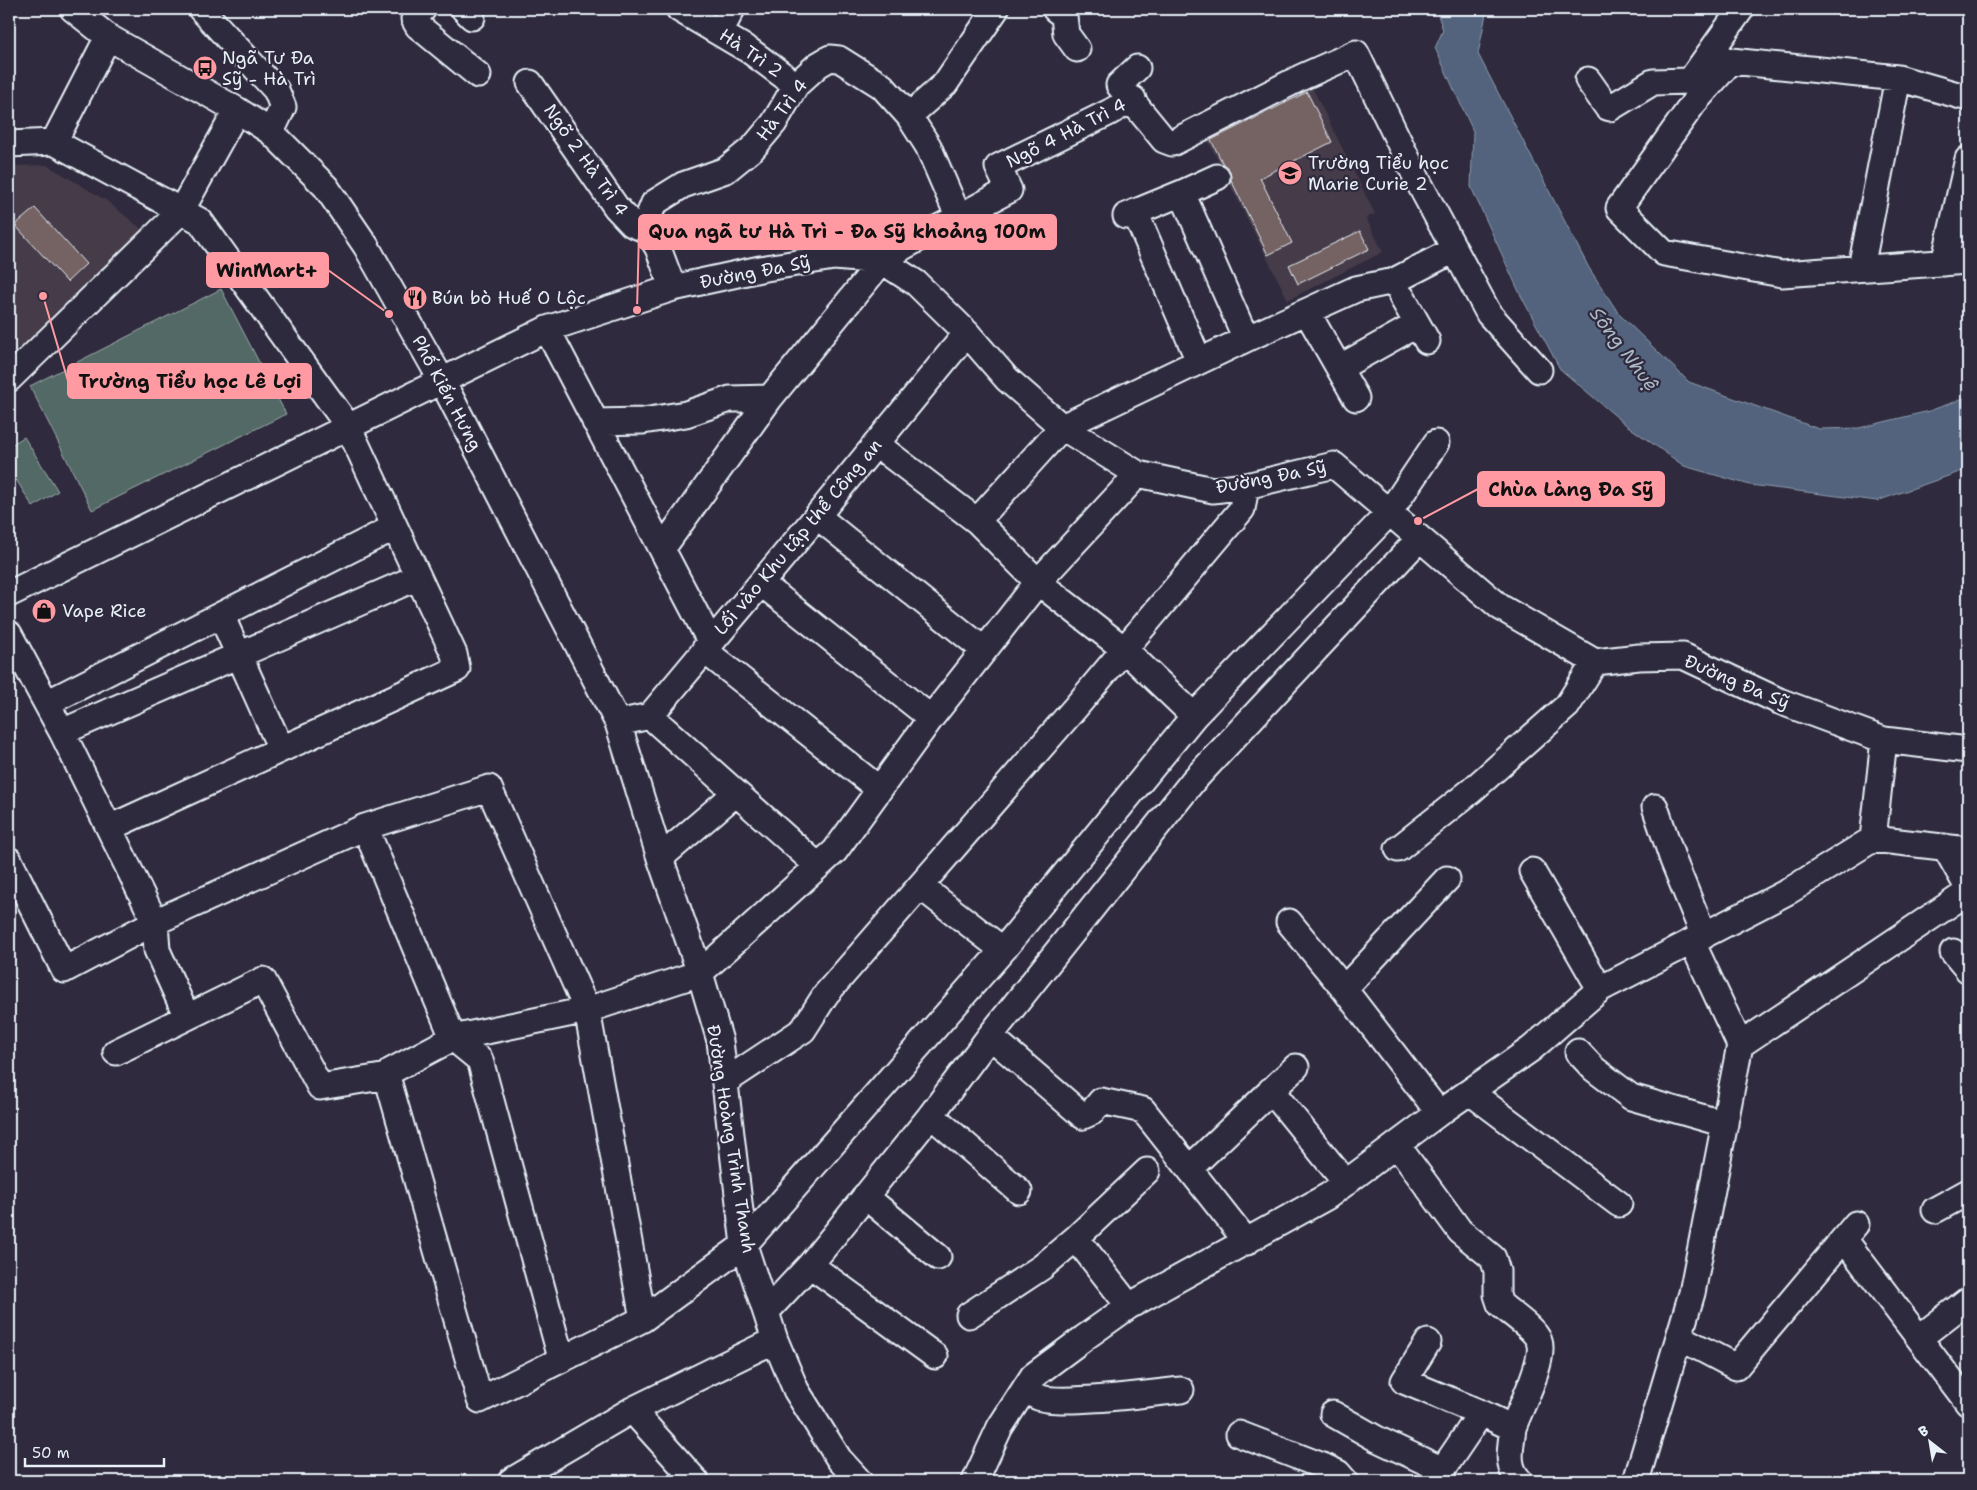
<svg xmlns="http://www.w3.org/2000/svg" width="1977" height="1490" font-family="'Shantell Sans',sans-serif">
  <rect width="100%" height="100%" fill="#2f2a3d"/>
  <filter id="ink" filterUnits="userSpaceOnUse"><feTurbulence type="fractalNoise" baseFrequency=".02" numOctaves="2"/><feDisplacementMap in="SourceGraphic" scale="10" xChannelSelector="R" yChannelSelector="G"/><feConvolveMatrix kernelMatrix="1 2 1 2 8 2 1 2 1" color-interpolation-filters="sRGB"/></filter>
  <g filter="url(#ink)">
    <!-- built -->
    <path fill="#443b48" d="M1309,81L1375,214L1366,218L1383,252L1288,300L1204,133Z
      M47,165L107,201L144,231L9,363V166Z"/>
    <!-- green -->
    <path fill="#536965" stroke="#9eadae" d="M221,289L286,414L92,510L30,386Z
      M24,437L58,491L33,507L9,468V446Z"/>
    <!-- water -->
    <path fill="#52647d" stroke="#8e9cae" d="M1436,9H1487L1478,54L1589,268L1619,314L1689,382L1819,429L1859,428L1929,411L1968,397V469L1877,501L1750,485L1684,466L1625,424L1560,369L1520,294L1471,187L1473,131L1435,48L1443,30Z"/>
    <!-- building -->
    <path fill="#756262" stroke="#e8f1f8" d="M1307,92L1332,142L1260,178L1292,243L1268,255L1231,180L1230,171L1223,164L1211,140Z
      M35,208L86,264L67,282L15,225Z
      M1360,231L1369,249L1298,284L1289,265Z"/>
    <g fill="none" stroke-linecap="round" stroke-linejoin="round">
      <defs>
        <path id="minor" d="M73,9L108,37L237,110L271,132L326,187L366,246L442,381L618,723L660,858L700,973L720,1041L744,1245L775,1340L796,1390L839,1459L859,1481
          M201,9L276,90L283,107L271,132
          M423,9L414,19L418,26L478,75
          M464,9L472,17
          M679,9L750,51L796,85
          M1055,9L1064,16L1066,34L1077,49
          M720,32L732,9
          M1709,55L1731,61L1898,78L1968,98
          M1731,61L1693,104L1619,208L1664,253L1782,274L1968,261
          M1137,68L1119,85L1164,140L1172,143L1302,77L1356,53L1418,181L1489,314L1539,370
          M1588,80L1607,107L1610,108L1653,82L1690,81L1741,9
          M530,83L616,207L632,224L647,230
          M909,116L945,84L996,9
          M54,142L108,37
          M9,144L54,142L200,221L348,426L454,654L457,669L109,828
          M1217,177L1182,193L1246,339
          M1135,212L1199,361
          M1126,216L1182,193
          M1944,263L1968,159
          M1861,268L1898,78
          M673,288L658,248L647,230L648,218L654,203L683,185L726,170L753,148L774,123L796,85L818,65L830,58L839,59L882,86L909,116L928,146L959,218
          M1402,297L1427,341
          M1307,312L1356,398
          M547,329L711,643
          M1339,368L1416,325
          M9,379L181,211L237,110
          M595,422L643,421L686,414L730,399L770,398
          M876,444L977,521L1038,582L1124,649L1194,716
          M1138,474L1038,582L931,718L835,851L700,973L587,1010L453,1038L391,1071L388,1080L480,1400L643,1319L744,1245L1003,950L1194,716L1389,513L1436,443
          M817,516L984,650
          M977,521L1062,427L1246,339L1356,289L1394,281L1454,250
          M662,549L770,398L882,261L903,247L1009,190L998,167L1110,112L1133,99
          M761,583L931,718
          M9,594L547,329L673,288L760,269L834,257L882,261L916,283L967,333L1007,379L1062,427L1138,474L1213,490L1246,486L1334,465L1500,607L1595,662L1639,657L1683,656L1779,701L1884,740L1968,750
          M221,615L281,749
          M9,634L62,732L155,922L157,950L187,1017
          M704,650L879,789
          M47,703L395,527
          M650,716L818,866
          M618,723L650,716L817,516L967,333
          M62,732L418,577
          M1655,807L1673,860L1704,936
          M365,827L453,1038L480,1060L561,1358
          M1873,839L1968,850
          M1945,847L1968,888
          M1398,849L1471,791L1567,706L1595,662
          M660,858L736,793
          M9,860L64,970L155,922L365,827L489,788L587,1010L643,1319
          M1532,871L1600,989
          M920,886L1003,950
          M1289,922L1344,989
          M1953,952L1968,970
          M990,1036L1083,1116L1092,1112L1101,1101L1143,1110L1247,1242
          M1740,1045L1968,892
          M116,1052L263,980L320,1087L388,1076
          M1578,1052L1594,1069L1631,1097L1725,1124
          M726,1081L803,1030L826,994L1075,708L1242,509L1246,486
          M1271,1090L1346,1183
          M1470,1092L1619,1204
          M1439,1113L1344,989L1447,879
          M931,1115L1019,1191
          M1397,1145L1460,1231L1493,1258L1497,1271V1295L1500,1304C1510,1313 1535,1329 1539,1341C1546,1359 1520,1408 1513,1428L1481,1413L1435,1481
          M1190,1168L1296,1067
          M865,1196L938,1257
          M1935,1210L1968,1192
          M1076,1238L1147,1171
          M1844,1239L1968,1403
          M810,1265L935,1356
          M766,1312L810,1265L931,1115L990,1036L1193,781L1419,539
          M969,1315L1042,1267L1076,1238L1129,1306
          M1679,1337L1736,1367L1856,1224
          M1919,1338L1968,1300
          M1428,1342L1404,1381L1481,1413
          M1025,1388C1029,1391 1033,1395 1038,1397C1059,1406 1154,1393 1181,1390
          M632,1410L696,1481
          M1333,1414L1377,1439L1443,1470
          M1513,1428C1511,1446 1505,1467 1520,1481
          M1239,1434L1325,1467L1338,1473L1345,1481
          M511,1481L632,1410L775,1340
          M975,1481L1000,1427L1033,1376L1084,1338L1129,1306L1328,1196L1439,1113L1531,1049L1600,989L1789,891L1873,839L1884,740
          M1636,1481L1692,1293L1740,1045L1692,942"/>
      </defs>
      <!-- minor casing -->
      <use href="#minor" stroke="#e8f1f8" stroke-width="29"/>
      <!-- minor -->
      <use href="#minor" stroke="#2f2a3d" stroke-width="25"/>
    </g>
  </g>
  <!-- icons -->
  <defs>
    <symbol id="bus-disc" viewBox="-11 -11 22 22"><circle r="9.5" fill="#ff9aa2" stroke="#2f2a3d"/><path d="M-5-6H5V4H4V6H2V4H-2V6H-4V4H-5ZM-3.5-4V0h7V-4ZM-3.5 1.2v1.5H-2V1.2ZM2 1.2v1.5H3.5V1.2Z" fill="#111"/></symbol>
    <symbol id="school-disc" viewBox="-11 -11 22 22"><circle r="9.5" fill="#ff9aa2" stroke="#2f2a3d"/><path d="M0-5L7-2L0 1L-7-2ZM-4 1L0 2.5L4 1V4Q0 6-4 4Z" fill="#111"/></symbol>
    <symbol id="restaurant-disc" viewBox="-11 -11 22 22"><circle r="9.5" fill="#ff9aa2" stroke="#2f2a3d"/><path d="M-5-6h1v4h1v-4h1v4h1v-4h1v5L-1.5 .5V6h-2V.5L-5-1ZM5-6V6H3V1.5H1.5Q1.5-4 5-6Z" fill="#111"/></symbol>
    <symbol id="shop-disc" viewBox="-11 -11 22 22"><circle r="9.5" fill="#ff9aa2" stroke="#2f2a3d"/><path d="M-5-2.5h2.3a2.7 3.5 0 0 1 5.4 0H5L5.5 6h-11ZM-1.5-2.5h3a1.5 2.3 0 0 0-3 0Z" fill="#111"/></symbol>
  </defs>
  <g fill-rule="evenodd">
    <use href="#bus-disc" x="191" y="54" width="28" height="28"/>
    <use href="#school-disc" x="1276" y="159" width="28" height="28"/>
    <use href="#restaurant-disc" x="401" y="284" width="28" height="28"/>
    <use href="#shop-disc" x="30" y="597" width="28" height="28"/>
  </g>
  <g text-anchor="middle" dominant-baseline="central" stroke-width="4.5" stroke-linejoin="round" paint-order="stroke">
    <!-- street labels -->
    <g font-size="18" fill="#e8f1f8" stroke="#2f2a3d">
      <text transform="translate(751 53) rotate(34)">Hà Trì 2</text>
      <text transform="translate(782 110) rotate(-53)">Hà Trì 4</text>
      <text transform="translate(1066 133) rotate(-27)">Ngõ 4 Hà Trì 4</text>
      <text transform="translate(586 160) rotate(55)">Ngõ 2 Hà Trì 4</text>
      <text transform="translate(755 272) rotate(-11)">Đường Đa Sỹ</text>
      <text transform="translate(447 393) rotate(62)">Phố Kiến Hưng</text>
      <text transform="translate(1271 477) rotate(-11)">Đường Đa Sỹ</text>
      <text transform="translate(798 537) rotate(-50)">Lối vào Khu tập thể Công an</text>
      <text transform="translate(1737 682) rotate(23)">Đường Đa Sỹ</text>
      <text transform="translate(731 1139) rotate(81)">Đường Hoàng Trình Thanh</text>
    </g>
    <!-- poi labels -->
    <g font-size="18" fill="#e8f1f8" stroke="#2f2a3d" text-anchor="start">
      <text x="222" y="58">Ngã Tư Đa<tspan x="222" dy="21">Sỹ - Hà Trì</tspan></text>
      <text x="1308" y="163">Trường Tiểu học<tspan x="1308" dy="21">Marie Curie 2</tspan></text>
      <text x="432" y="298">Bún bò Huế O Lộc</text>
      <text x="62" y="611">Vape Rice</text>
    </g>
    <!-- water labels -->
    <g font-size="19" font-style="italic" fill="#acb9c7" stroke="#2f2a3d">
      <text transform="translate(1624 349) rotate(53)">Sông Nhuệ</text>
    </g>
  </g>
  <!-- callouts -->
  <path fill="none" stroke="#ff9aa2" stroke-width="2" d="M637 310L639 232M389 314L328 270M43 296L68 381M1418 521L1478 489"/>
  <g fill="#ff9aa2" stroke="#2f2a3d" stroke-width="2">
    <circle cx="637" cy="310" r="5"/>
    <circle cx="389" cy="314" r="5"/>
    <circle cx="43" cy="296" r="5"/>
    <circle cx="1418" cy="521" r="5"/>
  </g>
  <g fill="#ff9aa2" stroke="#ff9aa2" stroke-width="2">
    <rect x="639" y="215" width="417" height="34" rx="5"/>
    <rect x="207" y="253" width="121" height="34" rx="5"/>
    <rect x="68" y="364" width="243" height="34" rx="5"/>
    <rect x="1478" y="472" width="186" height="34" rx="5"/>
  </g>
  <g font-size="19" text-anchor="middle" font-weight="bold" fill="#111">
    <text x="847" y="238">Qua ngã tư Hà Trì - Đa Sỹ khoảng 100m</text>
    <text x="267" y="277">WinMart+</text>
    <text x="190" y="388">Trường Tiểu học Lê Lợi</text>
    <text x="1571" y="496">Chùa Làng Đa Sỹ</text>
  </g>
  <!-- margin -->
  <rect width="1977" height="1490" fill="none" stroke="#2f2a3d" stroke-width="30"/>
  <rect x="15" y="15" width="1947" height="1460" fill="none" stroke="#e8f1f8" stroke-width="2" filter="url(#ink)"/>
  <!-- north arrow -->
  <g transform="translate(1930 1442) rotate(329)" stroke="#2f2a3d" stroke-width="4" paint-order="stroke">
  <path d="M0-4L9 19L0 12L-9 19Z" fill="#e8f1f8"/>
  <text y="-8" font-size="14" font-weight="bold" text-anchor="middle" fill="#e8f1f8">B</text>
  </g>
  <!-- scale -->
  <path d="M25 1458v8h139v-8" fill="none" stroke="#e8f1f8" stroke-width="2.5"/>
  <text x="32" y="1458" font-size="15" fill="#e8f1f8" stroke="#2f2a3d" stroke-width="4" paint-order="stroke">50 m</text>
</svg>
